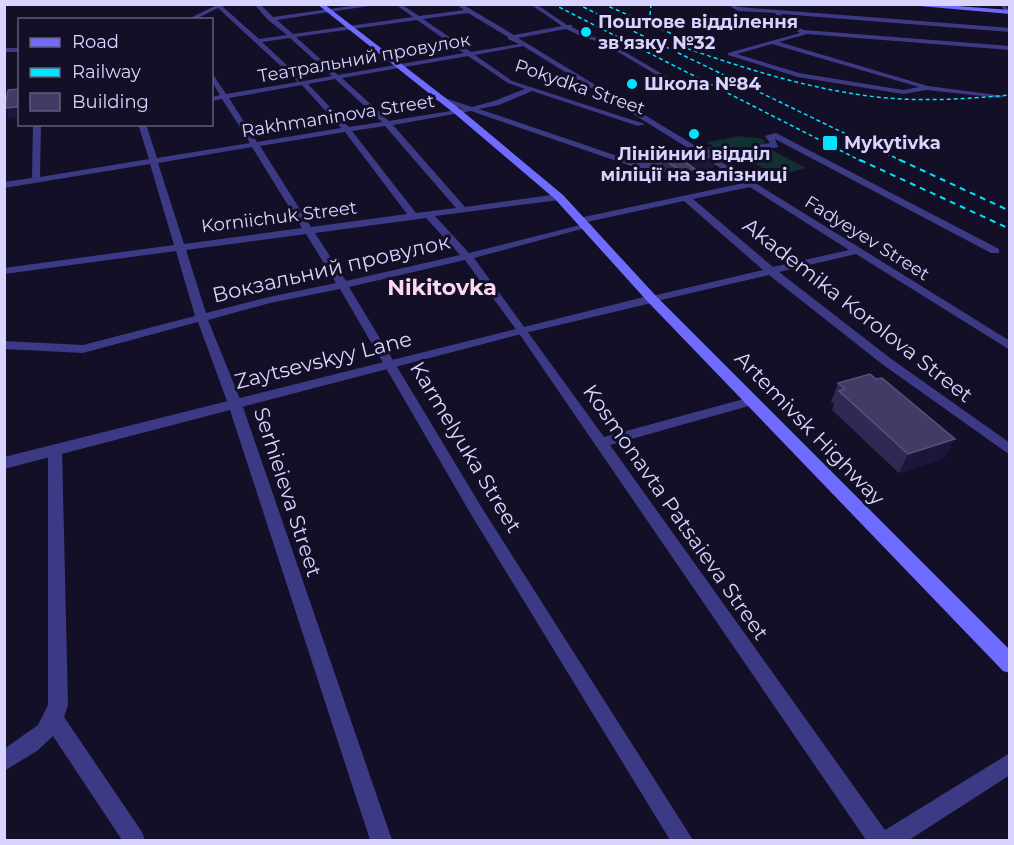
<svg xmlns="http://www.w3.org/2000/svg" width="1014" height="845" font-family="Montserrat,sans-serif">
  <rect width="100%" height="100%" fill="#130f26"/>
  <!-- green -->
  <path fill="#12302f" d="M741,136C748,139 755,136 764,140L766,147L707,156L697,150L713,146L707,142Z
    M768,148L806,168L776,176L737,153Z"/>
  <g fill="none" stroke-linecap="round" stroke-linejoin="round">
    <!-- minor -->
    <path fill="#3d3a85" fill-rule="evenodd" d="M219,4H226L223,7L259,39L287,35L268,20L254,4H260L273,17L365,4H382L277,20L293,34L413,17L395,4H401L419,16L464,10L456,4H462L514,35L562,26L530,4H536L567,25H572V27L589,36L605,40L684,87L679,88L601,42L585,38L566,29L518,38L709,154L770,143L765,136L776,133L999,249V253H991L775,139L778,147L715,158L1010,341V350L856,254L779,272L890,358L1010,443V455L882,364L769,275L652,302L648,301V297L763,270L684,201L582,223L577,220L579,218L744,183L706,159H701V156L523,46L475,55L512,81L645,124L638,126L532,91L499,105L479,109L635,162L649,163L679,159H682V163L649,169L634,167L471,111L393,125L465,207L559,194L564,197L559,200L435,216L469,253L588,223L593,226L474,258L604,437L751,397L756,398L758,401L756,404L610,445L885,830L1010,753V775L909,840H866L518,332L465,260L349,287L482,508L693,840H670L472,516L340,289L270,303L208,320L242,404L392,840H370L228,404L198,322L83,353L4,349V341L83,345L195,316L176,251L4,274V268L174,245L150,164L4,188V182L32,178L33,124H41L40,177L149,159L138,124H146L157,158L250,143L222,99L212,101V97L220,95L212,82V75L214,76L226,94L298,82L218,8L194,20H186ZM468,13L508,37V39L519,44L471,52L423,19ZM417,20L464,53L338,75L296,37ZM290,38L332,76L304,81L262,42ZM468,56L508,83L525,89L494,101L472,107L439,96H436V100L463,109L389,121L342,78ZM335,79L382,122L349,127L308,84ZM302,85L341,128L257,142L229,98ZM385,126L456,208L416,213L352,131ZM345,132L407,214L311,227L260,146ZM252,147L302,228L184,244L158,163ZM750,187L849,250L773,267L693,199ZM426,218L460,255L346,281L315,233ZM306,234L336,283L269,297L206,313L186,250Z
      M727,4L739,7L1010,28V32L781,14L784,21L804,30L1010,46V50L807,34L779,42L928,86L1004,96L1000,98L927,90L903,94L798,77L728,55V53L800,33L780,23L775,13L738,11ZM772,44L919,87L903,90L799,73L737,54Z
      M1000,4H1005L1010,13H1006Z
      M4,48H20V52H4Z
      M55,445L62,450L68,705L64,717L142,832L145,840H122L53,736L37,751L4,771V749L38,725L48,705V450Z"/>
    <!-- tertiary -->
    <path fill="#3d3a85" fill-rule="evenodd" d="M652,295L658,299L656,302L525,333L4,469V457Z"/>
    <!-- secondary -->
    <path fill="#6f6bff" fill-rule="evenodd" d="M317,4H324L461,110L563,195L656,296L1010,650V673L1003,671L648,302L555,199L455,114Z
      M931,4L1010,10V14L897,4Z"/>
    <!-- rail-far1 -->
    <path stroke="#00e5ff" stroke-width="1.5" stroke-dasharray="4 3" stroke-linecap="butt" d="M553,4L863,162
      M577,4L904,162
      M603,4L691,42
      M651,4L650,15L662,27
      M674,44C740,67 807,89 877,97C922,102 966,99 1010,95"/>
    <!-- rail -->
    <path stroke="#00e5ff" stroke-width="2" stroke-dasharray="6 5" stroke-linecap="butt" d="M860,160L1010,229
      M900,160L1010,211"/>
  </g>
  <!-- wall -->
  <path fill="#312854" d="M662,158L714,167L695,171L693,181L680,183L660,169Z
    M838,383L945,458L899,473L832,410L834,404L831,402Z"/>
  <!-- shaded-wall -->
  <path fill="#1d163a" d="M20,89V117L9,119L5,108Z
    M716,156L714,167L695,171L693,181L680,183L682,172L685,162Z
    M955,439L945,458L899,473L908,454Z"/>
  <!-- building -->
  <path fill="#433a66" stroke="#5a527e" stroke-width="1.5" d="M20,89L17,107L5,108L8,90Z
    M707,150L716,156L685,162L695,169L682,172L662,158Z
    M870,374L876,379L882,378L955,439L908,454L839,391L845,389L838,383Z"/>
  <!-- markers -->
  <g fill="#00e5ff" stroke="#130f26" stroke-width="2">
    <circle cx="586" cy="32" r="6"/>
    <circle cx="632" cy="84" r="6"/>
    <circle cx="694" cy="134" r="6"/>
    <rect x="822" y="135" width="16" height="16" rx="3"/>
  </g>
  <g text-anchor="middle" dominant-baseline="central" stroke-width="6" stroke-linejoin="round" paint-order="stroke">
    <!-- far-poi labels -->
    <g font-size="18" font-weight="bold" fill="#d9d4ff" stroke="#130f26" text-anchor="start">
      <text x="598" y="22">Поштове відділення<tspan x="598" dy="21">зв'язку №32</tspan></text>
      <text x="644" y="84">Школа №84</text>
      <text x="844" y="143">Mykytivka</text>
      <text x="694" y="154" text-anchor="middle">Лінійний відділ<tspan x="694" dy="21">міліції на залізниці</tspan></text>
    </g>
    <!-- far-street labels -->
    <g font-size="18" fill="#d9d4ff" stroke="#130f26">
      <text transform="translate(364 58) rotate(-10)">Театральний провулок</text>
      <text transform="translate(580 87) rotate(19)">Pokydka Street</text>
      <text transform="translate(338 116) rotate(-9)">Rakhmaninova Street</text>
      <text transform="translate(279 217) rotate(-7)">Korniichuk Street</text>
      <text transform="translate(867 238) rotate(32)">Fadyeyev Street</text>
    </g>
    <!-- street labels -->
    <g font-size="21" fill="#d9d4ff" stroke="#130f26">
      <text transform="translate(331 268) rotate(-13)">Вокзальний провулок</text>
      <text transform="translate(858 310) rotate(38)">Akademika Korolova Street</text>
      <text transform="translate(323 360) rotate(-14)">Zaytsevskyy Lane</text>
      <text transform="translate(810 428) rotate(46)">Artemivsk Highway</text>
      <text transform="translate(466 447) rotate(59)">Karmelyuka Street</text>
      <text transform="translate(288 492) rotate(72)">Serhieieva Street</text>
      <text transform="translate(676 512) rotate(55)">Kosmonavta Patsaieva Street</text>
    </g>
    <!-- neighbourhood labels -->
    <g font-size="22" font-weight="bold" fill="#ffd6f0" stroke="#130f26">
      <text x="442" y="287">Nikitovka</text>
    </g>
  </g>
  <!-- border -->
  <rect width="1014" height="845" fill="none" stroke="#d9d4ff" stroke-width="12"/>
  <!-- legend -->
  <rect x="18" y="18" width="195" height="108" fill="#130f26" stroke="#625e7d" stroke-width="1.5"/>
  <rect x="30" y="38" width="30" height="9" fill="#6f6bff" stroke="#625e7d" stroke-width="1.5"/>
  <text x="72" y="48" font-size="18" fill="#d9d4ff">Road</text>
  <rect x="30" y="68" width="30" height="9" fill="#00e5ff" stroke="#625e7d" stroke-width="1.5"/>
  <text x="72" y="78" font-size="18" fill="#d9d4ff">Railway</text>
  <rect x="30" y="93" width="30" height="18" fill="#433a66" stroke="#625e7d" stroke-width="1.5"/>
  <text x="72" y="108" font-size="18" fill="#d9d4ff">Building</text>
</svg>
